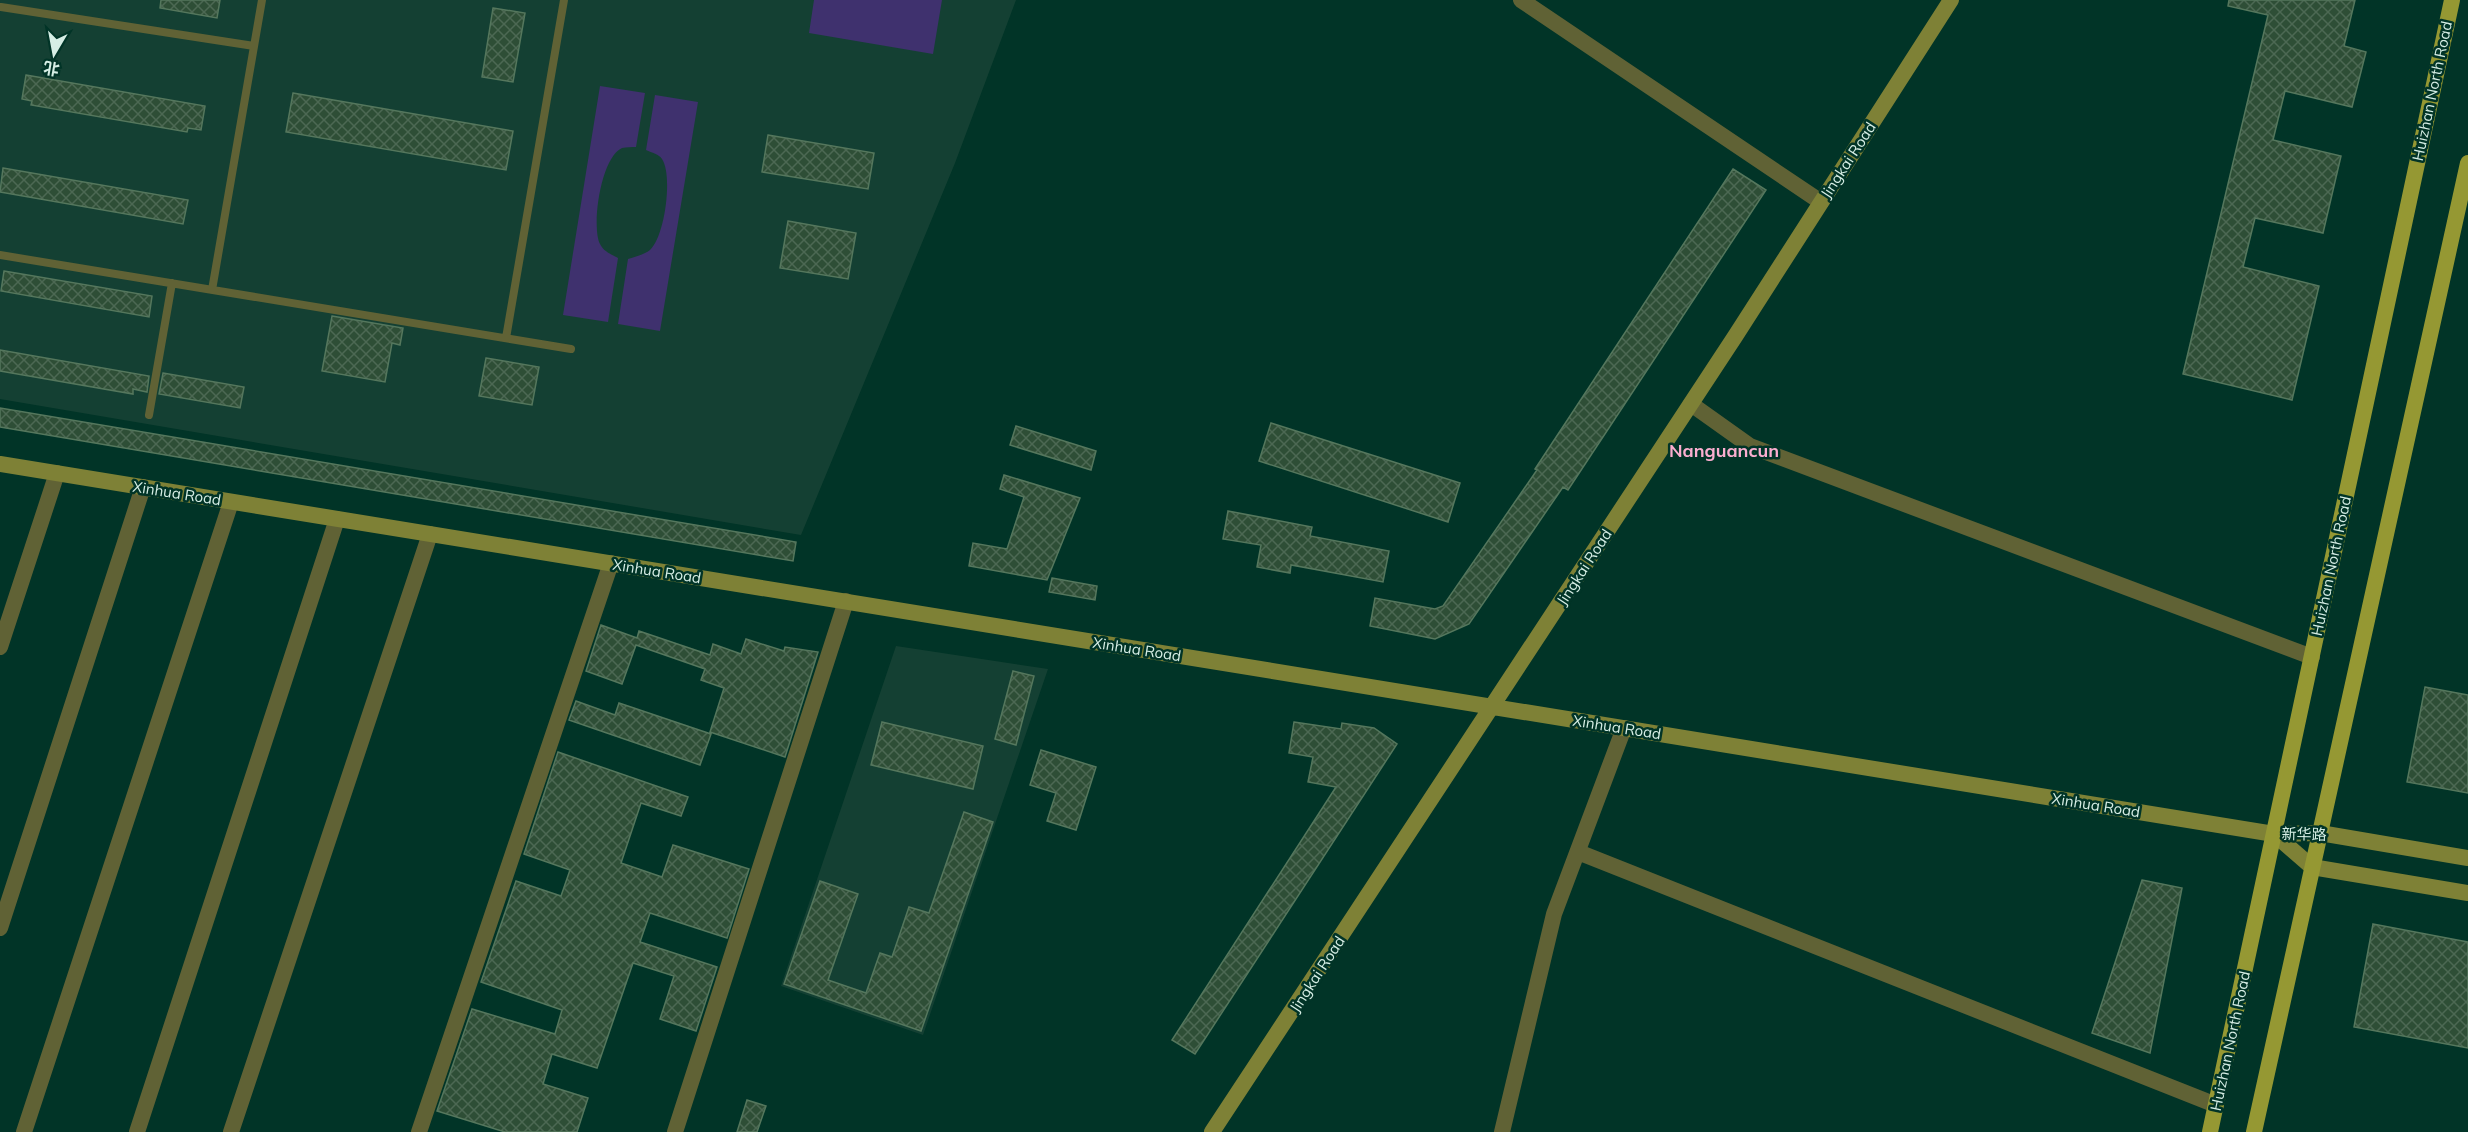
<svg xmlns="http://www.w3.org/2000/svg" width="2468" height="1132" font-family="Mulish,'Noto Sans SC',sans-serif">
  <defs>
    <pattern id="building-cross-hatch" width="8" height="8" patternUnits="userSpaceOnUse" patternTransform="scale(1.5)"><rect width="8" height="8" fill="#2e4e36"/><path d="M0 0l8 8M0 8l8-8" fill="none" stroke="#4c6853"/></pattern>
  </defs>
  <rect width="100%" height="100%" fill="#013427"/>
  <!-- built -->
  <path fill="#144033" d="M0,0H1016L955,163L801,535L0,399Z
    M896,646L1048,669L923,1035L781,986Z"/>
  <!-- green -->
  <path fill="#3f316e" d="M814,0H942L933,54L809,33Z
    M600,86L645,93L636,147C632,147 626,147 622,148C601,157 591,226 600,244C604,252 611,254 618,258L608,322L563,315Z
    M655,95L698,102L660,331L618,324L628,259C635,257 645,254 650,250C665,237 673,175 662,159C659,154 652,153 646,150Z"/>
  <!-- building -->
  <path fill="url(#building-cross-hatch)" stroke="#55775d" stroke-width="1.5" d="M161,0H220L217,18L160,8Z
    M2229,0H2355L2344,46L2366,52L2352,107L2285,91L2273,140L2341,156L2323,233L2255,218L2243,267L2319,286L2292,400L2183,374L2268,15L2228,6Z
    M493,8L525,13L513,82L482,77Z
    M26,75L205,106L201,130L188,128L187,132L31,105L32,101L22,99Z
    M293,93L513,131L506,170L286,132Z
    M768,135L874,153L868,189L762,172Z
    M3,168L188,200L183,224L0,192Z
    M1733,169L1766,190L1568,490L1563,487L1469,624L1435,639L1370,626L1375,598L1435,609L1443,606L1537,470L1535,469Z
    M788,221L856,233L848,279L780,268Z
    M4,271L152,296L149,317L1,291Z
    M332,316L403,328L400,345L392,343L385,382L322,371Z
    M0,350L149,376L147,392L133,389V394L0,371Z
    M486,358L539,367L532,405L479,396Z
    M163,373L244,387L240,408L159,394Z
    M0,408L796,542L793,561L0,427Z
    M1271,423L1460,483L1448,522L1259,461Z
    M1016,426L1096,451L1091,470L1010,445Z
    M1004,475L1080,498L1047,580L969,566L973,543L1007,549L1024,497L1000,489Z
    M1228,511L1312,527L1310,536L1389,551L1383,582L1291,565L1290,573L1257,567L1261,545L1223,539Z
    M1052,578L1097,586L1095,600L1049,592Z
    M601,625L637,638L639,631L710,655L713,644L741,654L746,639L784,651L785,647L818,652L785,757L710,732L724,688L701,680L705,669L636,645L622,684L586,671Z
    M1013,671L1034,676L1016,745L995,739Z
    M2425,687L2468,695V793L2407,782Z
    M576,701L615,715L619,703L711,734L700,765L569,720Z
    M882,722L983,746L973,789L871,765Z
    M1294,722L1341,729L1342,723L1374,728L1397,744L1195,1054L1172,1040L1336,787L1308,782L1313,757L1289,753Z
    M1041,750L1096,767L1076,830L1047,821L1056,793L1030,785Z
    M558,752L688,797L681,816L641,803L621,863L662,877L673,845L749,869L727,938L650,913L640,942L717,967L696,1031L660,1019L674,976L633,963L597,1068L552,1054L543,1084L588,1098L577,1132H505L437,1111L472,1009L555,1034L562,1010L481,982L516,881L561,896L570,870L524,854Z
    M964,812L993,822L921,1031L784,984L820,881L858,894L828,980L866,993L880,953L892,957L909,907L929,913Z
    M2142,880L2182,888L2150,1053L2092,1033Z
    M2373,924L2468,942V1048L2354,1027Z
    M747,1100L766,1106L757,1132H737Z"/>
  <g fill="none" stroke-linecap="round" stroke-linejoin="round">
    <!-- service -->
    <path stroke="#606235" stroke-width="8" d="M1,7L254,46
      M0,255L571,349
      M212,290L262,0
      M506,338L564,0
      M149,415L172,283"/>
    <!-- minor -->
    <path stroke="#606235" stroke-width="16" d="M1521,0L1821,202
      M1691,404L1750,446L2312,657
      M0,647L57,473
      M1578,852L2216,1105
      M0,928L143,487
      M24,1132L231,502
      M137,1132L337,519
      M231,1132L430,534
      M419,1132L611,563
      M675,1132L846,601
      M1502,1132L1554,914L1624,728"/>
    <!-- secondary -->
    <path stroke="#7e8136" stroke-width="16" d="M0,464L2274,834L2320,833L2468,858
      M2274,834L2312,867L2468,893
      M1212,1132L1736,335L1951,0"/>
    <!-- primary -->
    <path stroke="#959833" stroke-width="16" d="M2210,1132L2452,0
      M2254,1132L2468,163"/>
  </g>
  <g text-anchor="middle" dominant-baseline="central" stroke-width="5" stroke-linejoin="round" paint-order="stroke">
    <!-- street labels -->
    <g font-size="15" fill="#d6eee5" stroke="#013427">
      <text transform="translate(2432 91) rotate(-78)">Huizhan North Road</text>
      <text transform="translate(1848 160) rotate(-57)">Jingkai Road</text>
      <text transform="translate(177 493) rotate(9)">Xinhua Road</text>
      <text transform="translate(2331 566) rotate(-78)">Huizhan North Road</text>
      <text transform="translate(1584 567) rotate(-57)">Jingkai Road</text>
      <text transform="translate(657 571) rotate(9)">Xinhua Road</text>
      <text transform="translate(1137 649) rotate(9)">Xinhua Road</text>
      <text transform="translate(1617 727) rotate(9)">Xinhua Road</text>
      <text transform="translate(2096 805) rotate(9)">Xinhua Road</text>
      <text transform="translate(2304 834) rotate(1)">新华路</text>
      <text transform="translate(1317 974) rotate(-57)">Jingkai Road</text>
      <text transform="translate(2230 1041) rotate(-78)">Huizhan North Road</text>
    </g>
    <!-- quarter labels -->
    <g font-size="18" font-weight="bold" fill="#fbaed0" stroke="#013427">
      <text x="1724" y="450">Nanguancun</text>
    </g>
  </g>
  <!-- north arrow -->
  <g transform="translate(54 54) rotate(190)" stroke="#013427" stroke-width="4.5" paint-order="stroke">
  <path d="M0-4.5L10 22L0 15L-10 22Z" fill="#d6eee5"/>
  <text y="-9" font-size="16" font-weight="bold" text-anchor="middle" fill="#d6eee5">北</text>
  </g>
</svg>
